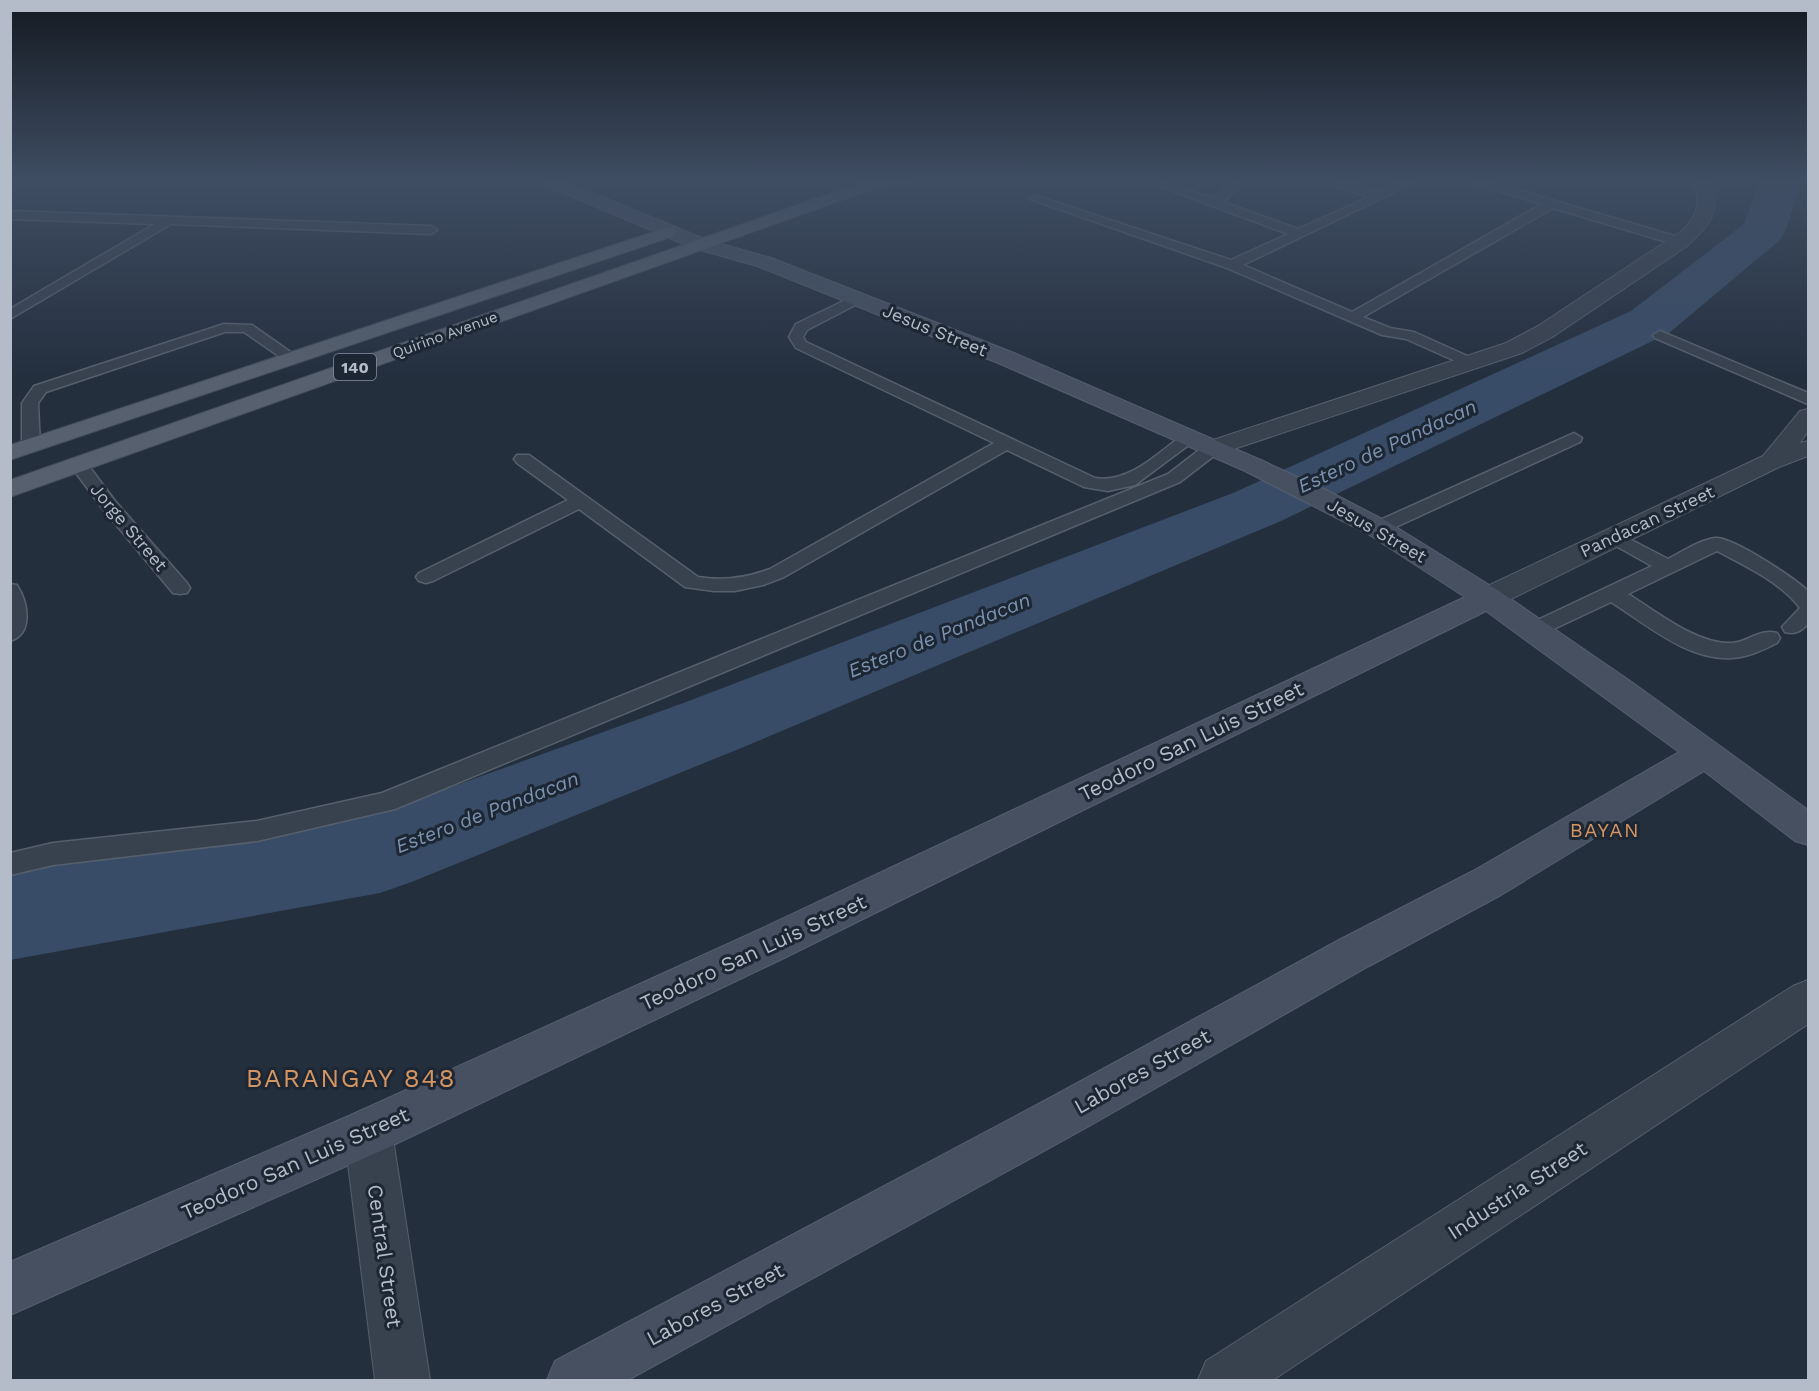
<svg xmlns="http://www.w3.org/2000/svg" width="1819" height="1391" font-family="'Work Sans',sans-serif">
  <rect width="100%" height="100%" fill="#242f3e"/>
  <g fill="none" stroke-linecap="round" stroke-linejoin="round">
    <!-- river -->
    <path fill="#394c67" fill-rule="evenodd" d="M1760,181H1801L1786,230L1780,240L1669,333L1281,521L746,746L414,881L380,893L10,960V872L377,814L686,702L1233,493L1631,311L1744,224Z"/>
    <defs>
      <path id="lane" d="M1233,181H1245L1223,202L1298,229L1369,197L1338,187L1336,185L1342,181H1356L1352,185L1378,192L1403,181H1417L1243,265L1352,312L1542,204L1472,183L1471,181H1487L1685,239L1687,242L1681,246L1677,245L1553,208L1363,317L1390,328L1414,332L1474,359L1477,362L1469,367L1406,339L1382,335L1227,268L1030,199L1036,196L1040,197L1231,260L1288,234L1159,186L1165,183L1213,198Z
        M10,211L431,226L437,230L431,234L171,224L10,319V309L155,224L10,219Z
        M856,295L863,299L861,302L807,330L803,337L806,342L1095,478C1128,484 1158,453 1184,434H1196L1198,438L1135,485L1108,491L1084,487L1007,450L784,577L763,585L735,591H714L685,587L579,509L433,581L426,583L419,581L416,577L419,573L568,500L517,463L514,459L517,455H529L698,577C723,581 746,578 770,569L994,443L796,348L789,337L796,324Z
        M224,324L252,325L299,358L296,361H286L244,332H225L46,392L38,403L40,446L37,450H25L22,446V403L34,386Z
        M1660,331L1808,393V404L1655,338L1653,335Z
        M1574,433L1582,438L1580,442L1385,532H1371L1369,528L1371,524Z
        M1213,443L1219,444L1222,448L1219,452L1180,482L395,809L257,841L53,865L10,875V853L53,843L257,821L382,793L1168,474L1207,444Z
        M79,460L85,461L115,501L187,583L190,588L187,593L180,594L173,593L103,509L70,465L73,461Z
        M1614,531L1668,559C1682,552 1699,540 1715,538C1732,536 1794,578 1807,590L1808,624C1800,631 1796,635 1785,632L1782,627L1800,608C1779,581 1747,567 1717,551L1628,594C1656,611 1697,645 1732,643C1748,642 1760,628 1777,633L1780,638L1777,643C1763,650 1748,657 1732,658C1688,661 1646,624 1611,602L1541,635L1534,637L1527,635L1523,630L1527,625L1652,566L1607,541L1604,537L1607,533Z
        M10,584L17,585C28,602 34,634 10,641Z"/>
      <path id="street" d="M889,181H914L912,184H891Z
        M1694,181H1710C1722,213 1710,224 1687,246L1554,336L1522,353L1213,456L1204,453L1200,448L1204,443L1506,343L1538,326L1682,231C1699,214 1700,203 1694,181Z
        M1808,409V431L1800,443L1808,441V456L1779,467L1499,605L1488,608L1477,605L1473,598L1477,591L1763,456L1800,411Z
        M1808,980V1024L1273,1380H1198L1206,1361L1793,986Z
        M368,1108L385,1115L392,1132L430,1380H375L344,1132L351,1115Z"/>
      <path id="secondary" d="M541,181H563L707,240L771,258L1014,353L1263,461L1328,491L1388,522L1499,591L1633,683L1808,810V845L1795,841L1704,771L1501,895L1369,966L1091,1125L628,1380H547L555,1361L1059,1093L1339,940L1473,871L1679,752L1486,611L782,959L385,1149L10,1315V1262L351,1115L752,933L1465,597L1368,534L1245,471L998,363L757,266L693,248L543,184Z"/>
      <path id="primary" d="M866,181H889L887,184L10,497V480Z
        M668,227L674,228L677,232L674,236L10,460V445Z"/>
    </defs>
    <!-- lane casing -->
    <use href="#lane" stroke="#565f6c" stroke-width="3"/>
    <!-- street casing -->
    <use href="#street" stroke="#565f6c" stroke-width="2"/>
    <!-- secondary casing -->
    <use href="#secondary" stroke="#565f6c" stroke-width="2"/>
    <!-- primary casing -->
    <use href="#primary" stroke="#414a57" stroke-width="2"/>
    <!-- lane -->
    <use href="#lane" fill="#38414e" fill-rule="evenodd"/>
    <!-- street -->
    <use href="#street" fill="#38414e" fill-rule="evenodd"/>
    <!-- secondary -->
    <use href="#secondary" fill="#465061" fill-rule="evenodd"/>
    <!-- primary -->
    <use href="#primary" fill="#56606e" fill-rule="evenodd"/>
  </g>
  <!-- sky -->
  <linearGradient id="sky" x2="0" y2="1"><stop stop-color="#141a22"/><stop offset="0.48" stop-color="#3f4d63"/><stop offset="1" stop-color="#3f4d63" stop-opacity="0"/></linearGradient>
  <rect width="1819" height="376" fill="url(#sky)"/>
  <g text-anchor="middle" dominant-baseline="central" stroke-width="6" stroke-linejoin="round" paint-order="stroke">
    <!-- far-street labels -->
    <g font-size="15" fill="#b4bcc9" stroke="#1d2633">
      <text transform="translate(445 335) rotate(-20)">Quirino Avenue</text>
    </g>
    <!-- shield labels -->
    <rect fill="#1d2633" stroke="#878f9c" stroke-width="1.5" x="334" y="354" width="42" height="26" rx="4.5"/>
    <g font-size="16" font-weight="bold" fill="#b4bcc9">
      <text x="355" y="367">140</text>
    </g>
    <!-- street labels -->
    <g font-size="18" fill="#b4bcc9" stroke="#1d2633">
      <text transform="translate(935 330) rotate(22)">Jesus Street</text>
      <text transform="translate(1647 521) rotate(-25)">Pandacan Street</text>
      <text transform="translate(129 527) rotate(50)">Jorge Street</text>
      <text transform="translate(1377 530) rotate(30)">Jesus Street</text>
    </g>
    <!-- water labels -->
    <g font-size="20" font-style="italic" fill="#7c92b1" stroke="#1d2633">
      <text transform="translate(1387 446) rotate(-25)">Estero de Pandacan</text>
      <text transform="translate(939 635) rotate(-22)">Estero de Pandacan</text>
      <text transform="translate(487 812) rotate(-21)">Estero de Pandacan</text>
    </g>
    <!-- neighbourhood labels -->
    <g font-size="20" letter-spacing="1.5" fill="#d59563" stroke="#1d2633">
      <text x="1605" y="830">BAYAN</text>
    </g>
    <!-- near-street labels -->
    <g font-size="21" fill="#b4bcc9" stroke="#1d2633">
      <text transform="translate(1191 741) rotate(-26)">Teodoro San Luis Street</text>
      <text transform="translate(753 952) rotate(-25)">Teodoro San Luis Street</text>
      <text transform="translate(1142 1071) rotate(-29)">Labores Street</text>
      <text transform="translate(295 1163) rotate(-24)">Teodoro San Luis Street</text>
      <text transform="translate(1517 1190) rotate(-33)">Industria Street</text>
      <text transform="translate(385 1256) rotate(82)">Central Street</text>
      <text transform="translate(715 1304) rotate(-28)">Labores Street</text>
    </g>
    <!-- near-quarter labels -->
    <g font-size="26" letter-spacing="1.5" fill="#d59563" stroke="#1d2633">
      <text x="351" y="1078">BARANGAY 848</text>
    </g>
  </g>
  <!-- border -->
  <rect width="1819" height="1391" fill="none" stroke="#b4bcc9" stroke-width="24"/>
</svg>
